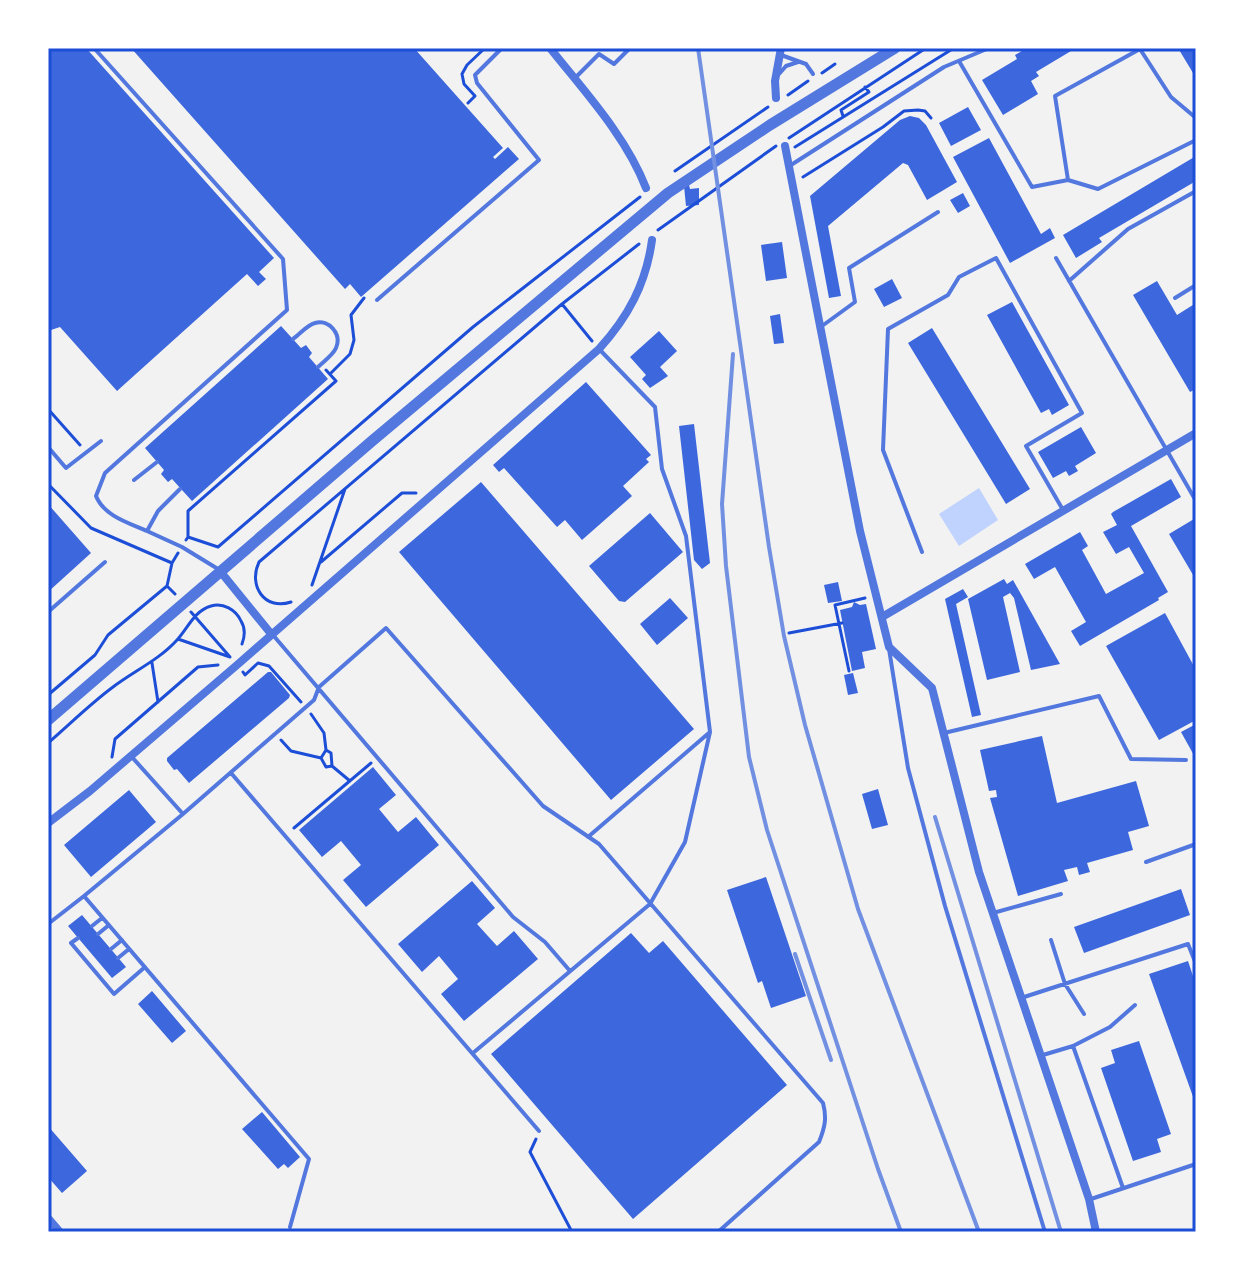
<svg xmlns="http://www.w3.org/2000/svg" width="1244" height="1280" font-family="Barlow,sans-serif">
  <rect width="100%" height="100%" fill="#f2f2f2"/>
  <!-- water -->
  <path fill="#bfd3fe" d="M979,488L998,520L959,546L939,514Z"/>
  <!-- building -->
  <path fill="#3d67dc" d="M48,48H86L274,258L259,272L266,279L258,286L247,274L117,391L60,327L48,331Z
    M131,48H414L503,148L493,157L495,159L508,147L519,159L361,297L350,284L345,289Z
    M1027,48H1076L1036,72L1039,76L1031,81L1038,94L1003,115L982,80L1017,59L1015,55Z
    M1178,48H1196V78Z
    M968,107L981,130L951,146L939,123Z
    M910,116L919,118L926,125L957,182L927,200L908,165L903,163L828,226L841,296L829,298L810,196L900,120Z
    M989,138L1041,234L1050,228L1055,238L1010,263L953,157Z
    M1196,156V181L1099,238L1102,242L1076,258L1063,235Z
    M689,185L690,189L699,188V205L686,206L684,186Z
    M963,193L970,206L958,213L950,200Z
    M782,242L787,278L766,281L761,245Z
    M892,279L902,298L884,307L874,289Z
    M1157,281L1177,315L1196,303V389L1190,392L1133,295Z
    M1012,302L1069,405L1052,415L1049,409L1041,413L987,315Z
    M780,314L784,343L774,344L770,316Z
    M281,326L301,348L306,345L312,353L309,357L328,379L192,501L172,479L168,482L161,474L164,470L145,448Z
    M932,328L1030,489L1006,504L908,343Z
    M659,331L677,351L660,367L668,376L650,388L642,379L646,375L630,357Z
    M586,382L651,455L646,459L649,462L623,486L632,496L582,540L565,520L557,527L504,468L499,472L493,465Z
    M694,424L710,563L702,569L694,560L679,426Z
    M1081,427L1096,453L1075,466L1078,471L1069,476L1066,471L1053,478L1038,452Z
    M1171,479L1181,497L1131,526L1168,592L1158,598L1159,600L1080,646L1071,631L1086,622L1055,567L1034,579L1025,564L1080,532L1088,546L1082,550L1106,594L1144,573L1129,547L1116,554L1103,532L1117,525L1111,514L1113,512Z
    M481,482L694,729L611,800L399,552Z
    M48,504L91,553L48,592Z
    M650,513L683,552L625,602L619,601L589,566Z
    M1194,519L1196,523V580L1169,534Z
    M1004,579L1007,584L1013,580L1060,664L1031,670L1014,598L1010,593L1003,597L1020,672L987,680L968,599Z
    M838,582L842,601L828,603L824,585Z
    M963,589L968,597L956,604L981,715L972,717L945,599Z
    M670,598L688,618L657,645L640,624Z
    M854,602L860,605L866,604L876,649L862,652L865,668L852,671L840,610L852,607Z
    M1165,613L1196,670V720L1159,740L1106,646Z
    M268,672H271L290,695L289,698L189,783L177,769L174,770L167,761V758Z
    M853,673L858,693L848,695L844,675Z
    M1196,724V759L1181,732Z
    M1042,736L1057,803L1136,781L1149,826L1128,832L1133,850L1087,863L1090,872L1079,875L1077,867L1064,870L1068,881L1018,896L990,798L997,797L996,790L989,791L980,750Z
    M373,767L396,795L379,809L398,832L416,817L439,845L366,907L343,880L361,865L341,841L322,857L299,830Z
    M878,789L888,825L872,829L862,794Z
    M129,790L156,822L91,877L64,845Z
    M766,877L806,996L771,1008L762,981L758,983L727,890Z
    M472,881L495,908L477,924L497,946L514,931L538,959L464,1021L441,994L458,979L439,956L422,972L398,944Z
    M1181,889L1190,915L1084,953L1074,927Z
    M82,915L126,967L112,978L68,926Z
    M631,933L649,953L663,941L787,1085L633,1219L491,1054Z
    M1188,961L1196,985V1105L1149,974Z
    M152,991L186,1031L172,1043L138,1004Z
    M1139,1041L1171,1134L1157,1139L1161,1152L1133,1161L1101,1068L1115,1063L1111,1050Z
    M262,1112L300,1157L288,1168L284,1164L278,1169L242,1129Z
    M48,1126L87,1171L62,1193L48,1177Z"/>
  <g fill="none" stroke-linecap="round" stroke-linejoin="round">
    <!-- path -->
    <path stroke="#1d4ed8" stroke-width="3" d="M822,73L835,64
      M788,95L808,81
      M468,103L475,96L464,84L462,74L467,65L485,48
      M843,116L841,110L869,92L865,87
      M789,138L926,48
      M795,147L954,48
      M675,171L768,107
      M803,177L883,127L904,111L918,110L925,111L931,118
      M658,230L776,146
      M562,304L592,341
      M330,374L350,354L354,340L351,315L364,298
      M48,409L80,445
      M48,484L91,528L172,563L167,586L175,594
      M188,536V511L336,381L326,370
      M186,540L188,537L218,547L473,327L640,197
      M321,562L402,493H416
      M172,563L178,553
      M312,585L345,489
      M291,602C264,611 248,585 259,562L562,304L639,244
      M789,633L842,623
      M178,639L230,657L191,612
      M152,663L158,702
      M849,671L835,605L865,598
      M243,672L245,675L258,663L269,666L301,702
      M48,695L95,655L108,635L167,586
      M311,714L324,733L326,750
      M281,740L291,751L321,758
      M48,743C69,725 90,704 113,687C134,671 159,660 177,640C188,628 194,611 211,606C223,602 236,610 241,621C246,629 245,636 242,644
      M326,750L331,753L332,766L326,767L321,758Z
      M112,757L115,739L198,667L218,665
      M332,766L350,781
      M294,828L371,763
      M536,1139L530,1152L572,1232"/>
    <!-- service -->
    <path stroke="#5277de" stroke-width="4" d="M94,48L283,259L287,310L105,473L96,496C104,516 129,523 147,531
      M781,55L806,64L813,74
      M959,61L1032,187L1068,180
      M779,74L786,66L798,62
      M576,77L599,54L614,64L630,48
      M1196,118L1171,97L1140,49L1055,96L1068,180L1098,189L1196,140
      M791,165L944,67L989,48
      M1056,258L1196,501
      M1069,281L1128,229L1196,191
      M1175,298L1196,285
      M377,300L539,160L477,83L475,75L502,48
      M822,326L855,302L849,268L938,212
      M293,339C300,334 307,325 315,323C329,319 342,334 336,348C333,355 324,361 318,367
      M48,447L66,468L101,441
      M134,480L157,462
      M180,489L158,511L147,531L182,547L218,569
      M922,552L883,450L888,329L948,295L959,277L996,258L1082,413L1026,446L1063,510
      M48,612L105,562
      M273,635L513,917L545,942L570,971
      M889,649L908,768L945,906L1045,1232
      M944,733L1099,696L1131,759L1186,760
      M131,756L183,814
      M231,773L539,1131
      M588,837L710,732
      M1146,862L1196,844
      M993,913L1061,894
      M48,924L84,896
      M92,926L102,918
      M98,934L109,925
      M78,938L71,943L114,994L145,967
      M1051,940L1065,984L1084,1014
      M111,949L122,940
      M118,958L129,949
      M1021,998L1188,944L1196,964
      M1073,1046L1123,1188
      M473,1053L650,904L685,842L710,732L686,536L662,469L655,407L600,350
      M1043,1055L1073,1046L1110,1027L1135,1005
      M1091,1199L1196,1164
      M290,1227L309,1159L84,896L183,814L314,700L319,687L386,628L543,806L599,844L823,1103C827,1118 825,1127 819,1142L718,1232"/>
    <!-- minor -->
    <path stroke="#5277de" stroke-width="8" d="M550,48C584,91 626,136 646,188
      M776,98L775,81L781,48
      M785,146L860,531L889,647L932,688L979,872L1089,1199L1096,1232
      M220,571L272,635
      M882,617L1196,433
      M48,823L90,791L237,665L599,349C628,317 646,284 652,240
      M48,1218L60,1232"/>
    <!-- tertiary -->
    <path stroke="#5277de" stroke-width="11" d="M48,720L372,441L668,193L770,125L895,48"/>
    <!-- rail -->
    <path stroke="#7290e2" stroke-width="4" d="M698,48L769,547L784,636L805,725L858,909L979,1232
      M733,354L722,504L726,566L749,757L767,830L878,1169L901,1232
      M935,817L1061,1232
      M795,954L831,1060"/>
  </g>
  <!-- border -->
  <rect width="1244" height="1280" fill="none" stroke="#ffffff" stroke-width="100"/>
  <rect x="50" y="50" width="1144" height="1180" fill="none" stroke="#1d4ed8" stroke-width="3"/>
</svg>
